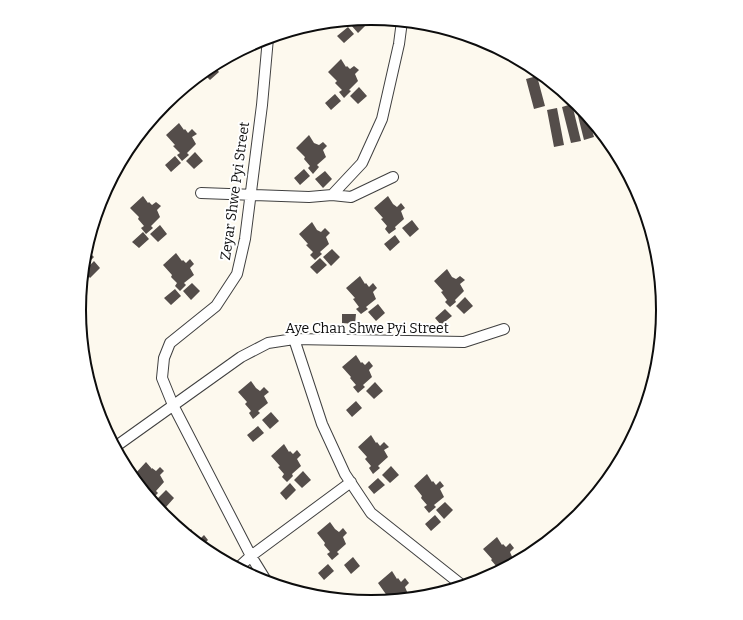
<svg xmlns="http://www.w3.org/2000/svg" width="743" height="620" font-family="Bitter,serif">
  <rect width="100%" height="100%" fill="#fdf9ee"/>
  <!-- building -->
  <path fill="#544d4a" d="M363,19L367,24L358,33L350,24L355,20Z
    M348,27L354,34L344,43L337,36Z
    M341,59L346,67L347,66L350,69L354,66L359,70L355,74L358,81L349,90L351,91L344,98L339,92L342,90L335,83L337,81L328,72Z
    M213,65L219,72L210,80L203,73Z
    M201,74L203,78L193,87L190,83Z
    M537,76L545,106L534,109L526,79Z
    M359,87L367,96L358,104L350,96Z
    M335,94L341,101L331,110L325,103Z
    M577,103L588,116L594,137L584,140L575,104Z
    M572,104L581,141L571,143L562,107Z
    M557,108L564,145L554,147L547,110Z
    M179,123L184,130L185,129L188,133L192,129L197,134L192,137L196,144L187,153L189,155L182,161L177,155L180,153L173,146L175,145L166,135Z
    M309,135L314,143L319,145L323,142L327,146L323,150L326,157L317,165L319,167L313,174L308,168L310,166L304,159L305,157L296,148Z
    M195,152L203,161L194,169L186,161Z
    M175,156L181,163L171,172L165,165Z
    M304,169L310,176L300,185L294,178Z
    M325,171L332,179L323,188L315,179Z
    M143,196L148,203L149,202L152,205L156,202L161,206L157,210L160,217L151,226L153,228L146,234L141,228L144,226L138,219L139,217L130,208Z
    M388,196L393,204L397,207L401,203L405,208L401,211L404,219L395,227L396,229L389,234L385,229L387,226L381,219L383,218L374,208Z
    M412,220L419,229L410,237L402,228Z
    M312,222L317,230L321,232L325,228L330,233L326,237L329,244L320,252L322,254L315,260L310,255L313,252L306,245L308,244L299,234Z
    M160,225L167,234L158,242L150,234Z
    M143,232L149,239L139,248L132,242Z
    M395,235L400,242L390,251L384,244Z
    M86,249L94,257L85,266L84,264Z
    M332,249L340,257L331,266L323,257Z
    M176,253L182,261L183,260L186,263L190,259L194,264L190,268L194,275L184,283L186,285L180,291L175,286L177,283L171,277L172,275L163,265Z
    M320,258L327,265L317,274L310,267Z
    M94,261L100,268L90,278L84,271Z
    M447,269L452,277L456,279L460,276L465,280L460,284L464,291L455,300L456,302L450,307L445,302L447,300L441,292L443,291L434,281Z
    M360,276L365,284L366,283L369,287L373,283L377,288L373,292L376,299L366,307L368,309L361,314L356,309L359,307L353,299L355,298L346,288Z
    M192,283L200,291L191,300L183,291Z
    M175,289L181,296L171,305L164,298Z
    M465,297L473,306L464,314L456,306Z
    M378,304L385,313L376,321L368,312Z
    M445,309L452,316L441,325L435,318Z
    M342,314H356L355,324L342,323Z
    M356,355L361,363L362,362L365,365L369,361L373,366L369,370L372,377L363,385L365,387L358,393L353,387L356,385L350,378L351,377L342,367Z
    M251,381L256,388L260,391L264,387L269,392L264,396L268,403L258,411L260,413L253,419L249,413L251,411L245,404L247,402L238,392Z
    M375,382L383,391L374,399L366,391Z
    M356,401L362,408L352,417L346,410Z
    M271,412L279,421L270,429L262,420Z
    M258,426L264,433L253,442L247,435Z
    M371,435L376,443L377,442L380,446L384,442L389,447L384,450L388,457L378,466L380,468L373,474L369,468L371,466L365,459L367,457L358,447Z
    M284,444L289,452L290,451L293,454L297,450L301,455L297,459L301,466L292,474L293,476L287,482L282,477L284,474L278,467L280,466L271,456Z
    M146,462L152,469V468L156,471L160,467L164,471L160,475L164,482L156,491L158,493L152,499L147,494L149,492L142,485L143,484L134,475Z
    M391,466L399,475L390,483L382,475Z
    M303,471L311,480L302,488L294,480Z
    M427,474L432,482L433,481L436,485L440,481L444,486L440,489L444,497L434,505L436,507L429,513L424,507L427,505L421,498L422,496L414,486Z
    M378,478L385,485L374,494L368,487Z
    M290,483L296,490L286,500L280,493Z
    M166,490L174,498L166,507L157,499Z
    M445,502L453,510L444,519L436,510Z
    M435,515L441,522L431,531L425,524Z
    M330,522L335,529L339,532L343,528L347,533L343,537L346,544L337,552L339,554L332,560L327,554L330,552L324,545L325,543L317,533Z
    M191,529L196,537L197,536L200,539L204,535L208,540L204,544L207,546L204,549L186,534Z
    M497,537L502,545L503,544L506,547L510,543L514,548L510,552L513,559L505,568L497,572L494,569L497,567L491,560L492,559L483,549Z
    M353,557L360,566L351,574L344,565Z
    M328,564L334,571L324,580L318,573Z
    M392,571L397,579L398,578L401,582L405,578L409,583L405,587L408,594L402,599L390,600L378,583Z"/>
  <g fill="none" stroke-linecap="round" stroke-linejoin="round">
    <defs>
      <path id="minor" d="M201,193L309,197L332,195L362,163L382,119L399,44L402,21
        M332,195L351,197L393,177
        M294,339L322,424L345,474L371,513L463,586
        M115,447L241,357L268,343L294,339L464,342L504,329
        M238,568L251,556L351,482
        M267,582L251,556L173,405L162,378L164,358L170,343L216,306L237,274L245,239L262,105L268,38"/>
    </defs>
    <!-- minor casing -->
    <use href="#minor" stroke="#404040" stroke-width="12"/>
    <!-- minor -->
    <use href="#minor" stroke="#fff" stroke-width="10"/>
  </g>
  <g text-anchor="middle" dominant-baseline="central" stroke-width="4" stroke-linejoin="round" paint-order="stroke">
    <!-- street labels -->
    <g font-size="14" fill="#0d0d0d" stroke="#fff">
      <text transform="translate(235 191) rotate(-82)">Zeyar Shwe Pyi Street</text>
      <text x="367" y="328">Aye Chan Shwe Pyi Street</text>
    </g>
  </g>
  <!-- crop -->
  <path d="M0 0H743V620H0ZM86 310a285 285 0 1 1 570 0a285 285 0 1 1-570 0Z" fill="#fff" fill-rule="evenodd"/>
  <path fill="none" stroke="#0d0d0d" stroke-width="2" d="M86 310a285 285 0 1 1 570 0a285 285 0 1 1-570 0Z"/>
</svg>
